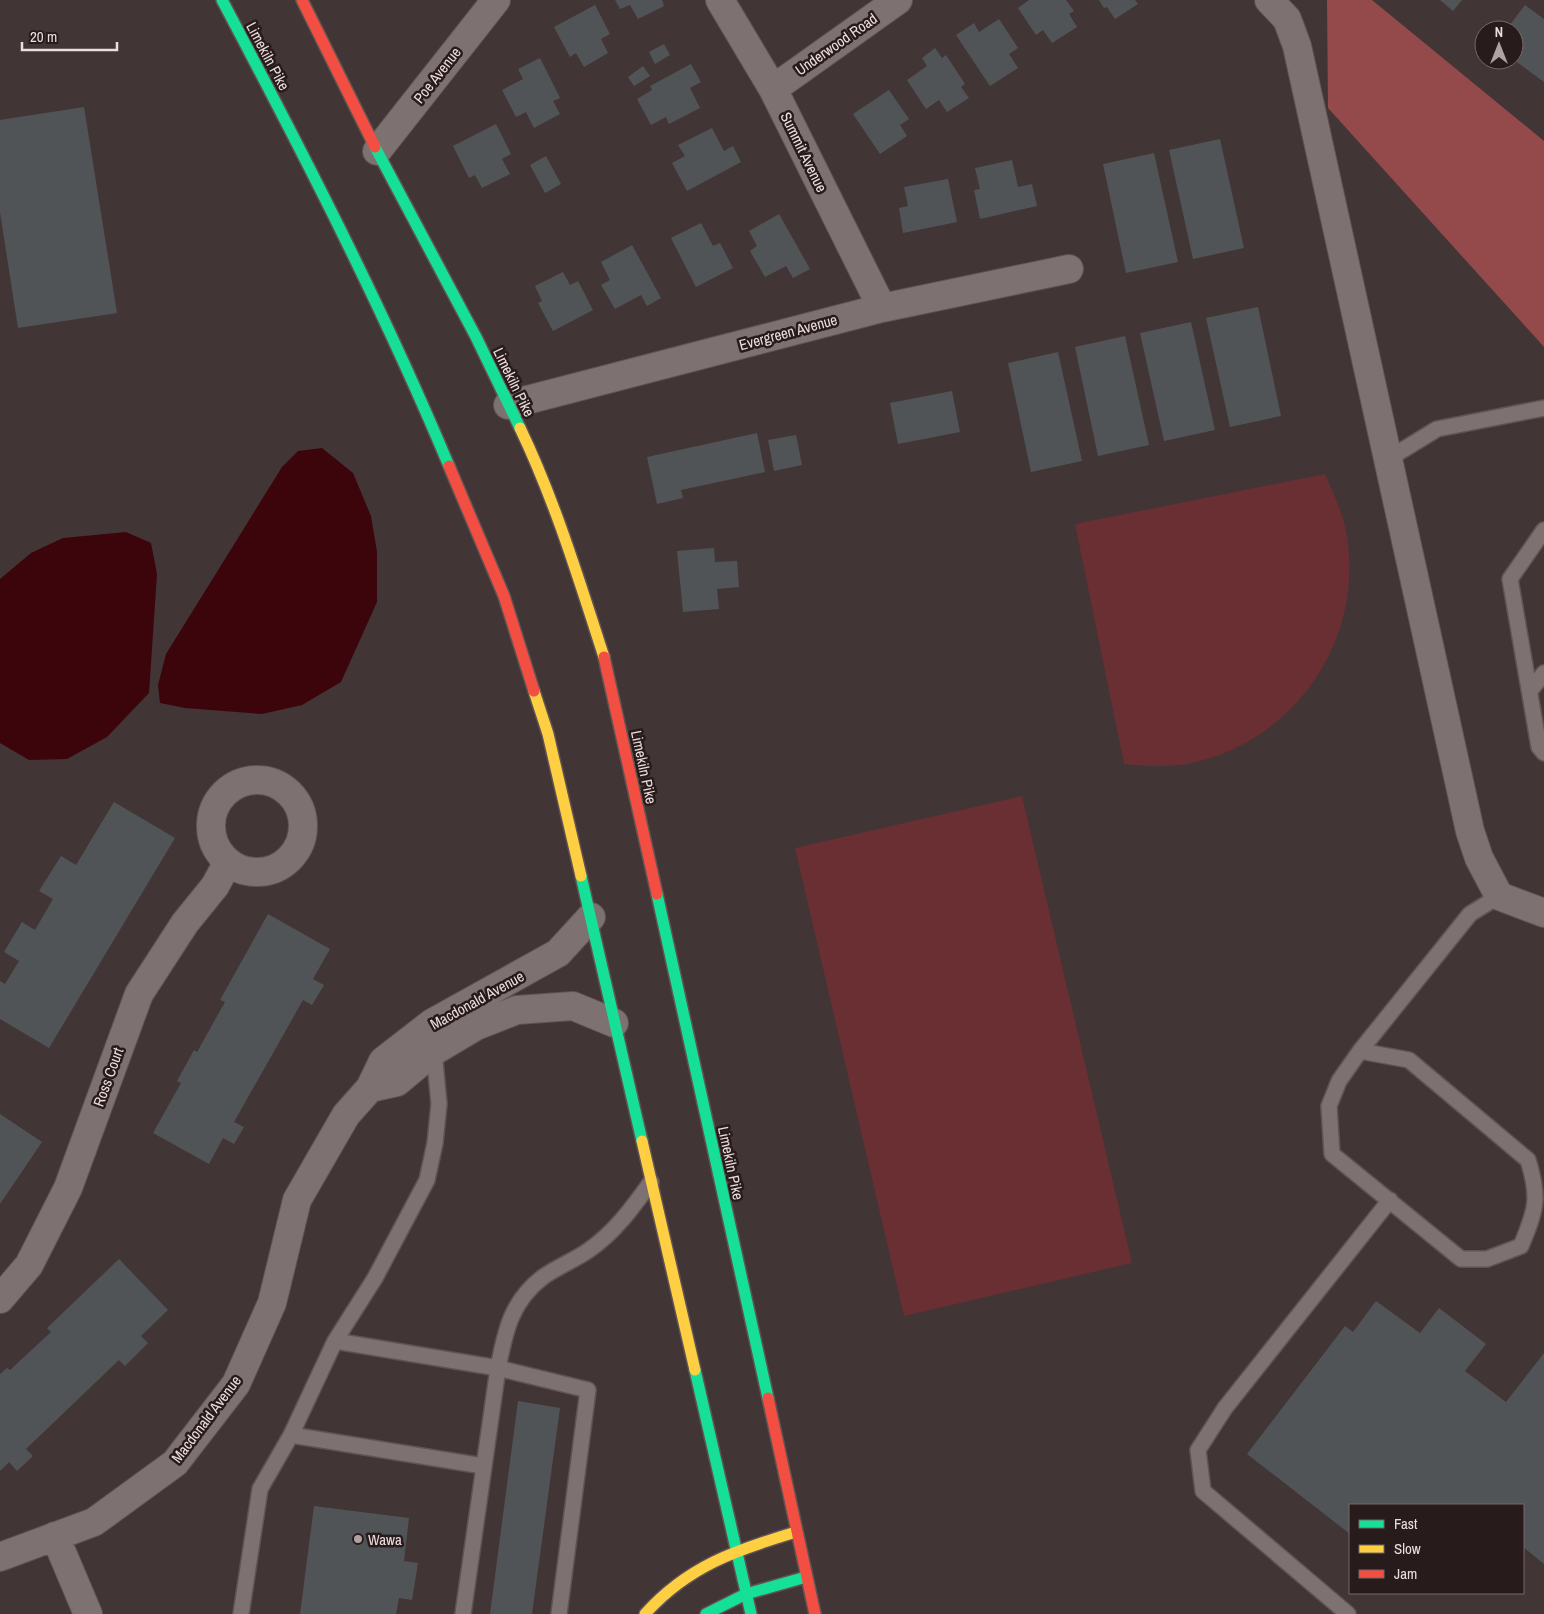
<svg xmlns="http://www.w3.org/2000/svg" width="1544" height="1614" font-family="'Archivo Narrow',sans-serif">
  <rect width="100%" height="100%" fill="#423535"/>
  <!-- green -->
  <path fill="#692f32" d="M1325,474C1333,492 1342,511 1346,531C1367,641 1291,748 1181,765C1162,767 1143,766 1124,764L1075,524Z
    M1022,796L1132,1263L904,1316L795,848Z"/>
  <!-- forest -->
  <path fill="#94494b" d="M1327,0H1372L1544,141V347L1328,108Z"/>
  <!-- water -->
  <path fill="#3b050b" d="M322,448L353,473L371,516L377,552V602L341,682L302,705L262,714L185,708L160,703L158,685L166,654L282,467L298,451Z
    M126,532L151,543L157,574L149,693L107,737L67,759L29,760L0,743V579L31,553L63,538Z"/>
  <!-- building -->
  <path fill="#515457" d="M615,0H662L664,6L638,19L630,5L620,9Z
    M1029,0H1066L1074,11L1069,14L1077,27L1052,43L1043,30L1036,35L1018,8Z
    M1099,0H1135L1138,4L1115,19L1107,7L1104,8Z
    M1440,0H1462L1453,11Z
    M595,5L610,34L601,39L608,53L584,67L576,53L570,57L554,27Z
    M1525,5L1544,19V82L1514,60V30H1506Z
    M999,19L1018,48L1009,54L1018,68L990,86L956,35L974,23L979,32Z
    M664,44L670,55L655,64L649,52Z
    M935,48L942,58L946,55L965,84L961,87L969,98L947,112L939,100L926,109L907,80L927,66L922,58Z
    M540,58L560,98L553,101L560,114L534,128L526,112L516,117L502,90L523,79L518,69Z
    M691,64L701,82L690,88L700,108L669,124L666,117L651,125L637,99L652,90L650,86Z
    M643,66L650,76L634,86L628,77Z
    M889,90L909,119L900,125L907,136L880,154L853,114Z
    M84,107L117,313L18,328L0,212V120Z
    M496,124L511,154L502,159L510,174L482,188L475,175L469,178L453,146Z
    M712,128L724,151L733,146L741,162L687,191L672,163L685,156L678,145Z
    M1220,139L1244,248L1193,259L1169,150Z
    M1154,153L1178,262L1126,273L1103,164Z
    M546,156L561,184L545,193L530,165Z
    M1012,160L1018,187L1032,184L1037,206L980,219L974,190L980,189L975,168Z
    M948,179L957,222L903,233L899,208L908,206L904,187Z
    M779,214L810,269L793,278L786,266L765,277L750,251L757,246L749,231Z
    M701,223L713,246L720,243L733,268L696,287L671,238Z
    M632,245L661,298L647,306L641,295L615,309L601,285L610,280L601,262Z
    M563,272L570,285L578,281L593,310L553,331L538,303L542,301L535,286Z
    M1258,307L1281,416L1230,427L1206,318Z
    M1191,322L1215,430L1164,441L1140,333Z
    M1125,336L1149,445L1098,456L1075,347Z
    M1058,352L1082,461L1031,472L1008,363Z
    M952,391L960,432L898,444L890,403Z
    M757,433L765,472L681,490L683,498L657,504L647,457Z
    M796,435L802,465L774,471L768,440Z
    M714,548L715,562L737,561L739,587L717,589L719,609L683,612L677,551Z
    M114,802L175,838L49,1048L0,1019V981L5,984L19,961L4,952L22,922L35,930L53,899L39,891L61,856L76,865Z
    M268,914L330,949L313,979L324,985L312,1005L303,1000L234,1122L244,1127L234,1144L223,1138L209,1164L153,1133L181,1083L177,1081L194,1050L197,1052L225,1002L220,1000Z
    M0,1114L42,1142L0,1204Z
    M119,1259L168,1310L141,1336L148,1343L125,1366L119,1360L26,1449L33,1456L17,1471L9,1462L0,1471V1374L7,1368L10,1370L51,1332L47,1328Z
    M1376,1301L1420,1333L1439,1308L1486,1344L1465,1371L1506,1402L1544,1353V1564L1523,1547V1505H1350V1534L1247,1454L1345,1326L1353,1332Z
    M518,1401L560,1408L532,1614H490Z
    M314,1506L409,1518L404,1561L418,1563L412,1600L399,1598L396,1614H300Z"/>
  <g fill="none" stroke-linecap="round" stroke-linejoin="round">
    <defs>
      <path id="lane" d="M1388,459L1437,429L1544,408
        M1544,530L1510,579L1539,747L1544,753
        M1530,691L1544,673
        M1360,1051L1409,1060L1528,1160C1540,1198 1536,1210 1521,1246L1487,1259H1461L1332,1154L1329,1106L1339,1081Z
        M1360,1051L1470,914L1499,896
        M335,1341L375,1278L427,1180L435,1143L439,1104L434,1051
        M483,1466L291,1435L335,1341L498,1368C505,1332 511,1301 543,1277C557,1267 575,1260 589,1250C615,1232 633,1207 651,1182
        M241,1614L260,1489L291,1435
        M463,1614L498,1368L588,1390L559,1614
        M1348,1614L1203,1491L1198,1450L1225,1408L1390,1200"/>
      <path id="street" d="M720,0L773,89L882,308
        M1269,0L1287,19L1297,46L1470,831L1479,858L1499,896L1544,913
        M773,89L898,0
        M377,151L496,0
        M508,405L882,308L1069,269
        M211 826a46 46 0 1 1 92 0a46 46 0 1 1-92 0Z
        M370,1088L397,1082L434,1051L476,1026L517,1010L573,1006L614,1023
        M0,1299L29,1265L68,1188L139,994L185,923L215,886L228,862
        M55,1536L88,1614
        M0,1557L94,1522L175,1463L236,1384L272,1303L297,1200L346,1115L370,1088L383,1061L432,1023L558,953L591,917"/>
      <path id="fast" d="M222,0C303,153 382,306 449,466
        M375,147L476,337L520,428
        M581,876L642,1141
        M657,894L768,1398
        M695,1370L751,1614
        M706,1614L746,1594L806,1577"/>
      <path id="slow" d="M520,428C555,501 579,580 604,657
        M534,691L548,734L581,876
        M642,1141L695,1370
        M645,1614C688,1566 736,1550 796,1532"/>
      <path id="jam" d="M302,0L375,147
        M449,466L504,596L534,691
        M604,657L657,894
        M768,1398L815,1614"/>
    </defs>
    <!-- lane casing -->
    <use href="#lane" stroke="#605353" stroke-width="18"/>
    <!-- street casing -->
    <use href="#street" stroke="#605353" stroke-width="30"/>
    <!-- fast casing -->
    <use href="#fast" stroke="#605353" stroke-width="14"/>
    <!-- slow casing -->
    <use href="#slow" stroke="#605353" stroke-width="14"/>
    <!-- jam casing -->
    <use href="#jam" stroke="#605353" stroke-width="14"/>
    <!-- lane -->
    <use href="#lane" stroke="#7d7171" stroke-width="15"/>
    <!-- street -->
    <use href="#street" stroke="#7d7171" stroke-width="28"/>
    <!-- fast -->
    <use href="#fast" stroke="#16e098" stroke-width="11"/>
    <!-- slow -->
    <use href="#slow" stroke="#ffcf43" stroke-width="11"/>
    <!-- jam -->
    <use href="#jam" stroke="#f24e42" stroke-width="11"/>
  </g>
  <!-- markers -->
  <circle fill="#b1a2a2" stroke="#271b1b" stroke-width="2" cx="358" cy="1539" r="5"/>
  <g text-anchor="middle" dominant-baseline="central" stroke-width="5" stroke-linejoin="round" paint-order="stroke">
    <!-- street labels -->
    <g font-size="15" fill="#eddddc" stroke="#271b1b">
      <text transform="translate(836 44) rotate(-35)">Underwood Road</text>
      <text transform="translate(268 56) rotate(62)">Limekiln Pike</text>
      <text transform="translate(437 75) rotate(-52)">Poe Avenue</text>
      <text transform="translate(804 152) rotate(64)">Summit Avenue</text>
      <text transform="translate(788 332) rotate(-15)">Evergreen Avenue</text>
      <text transform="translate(514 382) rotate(64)">Limekiln Pike</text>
      <text transform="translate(644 767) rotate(78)">Limekiln Pike</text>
      <text transform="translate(477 1000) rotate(-29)">Macdonald Avenue</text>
      <text transform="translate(108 1077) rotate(-70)">Ross Court</text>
      <text transform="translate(731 1163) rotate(78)">Limekiln Pike</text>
      <text transform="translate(206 1419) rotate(-53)">Macdonald Avenue</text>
    </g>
    <!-- poi labels -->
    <g font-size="15" fill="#eddddc" stroke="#271b1b" text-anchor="start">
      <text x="368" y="1539">Wawa</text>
    </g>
  </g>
  <!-- legend -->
  <rect x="1349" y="1504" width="175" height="90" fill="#271b1b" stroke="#766968"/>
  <rect x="1359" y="1520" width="25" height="8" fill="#16e098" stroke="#766968"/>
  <text x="1394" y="1529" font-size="15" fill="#eddddc">Fast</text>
  <rect x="1359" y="1545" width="25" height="8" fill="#ffcf43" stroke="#766968"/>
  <text x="1394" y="1554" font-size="15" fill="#eddddc">Slow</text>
  <rect x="1359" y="1570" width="25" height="8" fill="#f24e42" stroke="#766968"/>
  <text x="1394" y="1579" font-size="15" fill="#eddddc">Jam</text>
  <!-- north arrow -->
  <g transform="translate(1499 45)"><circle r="24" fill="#271b1b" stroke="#766968"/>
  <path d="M0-4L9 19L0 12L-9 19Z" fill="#b1a2a2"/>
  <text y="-8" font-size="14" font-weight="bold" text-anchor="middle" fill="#eddddc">N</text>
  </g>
  <!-- scale -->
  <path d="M22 42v8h95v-8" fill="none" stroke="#eddddc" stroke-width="2.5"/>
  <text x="30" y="42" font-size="15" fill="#eddddc" stroke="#271b1b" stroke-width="4" paint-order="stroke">20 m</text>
</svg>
